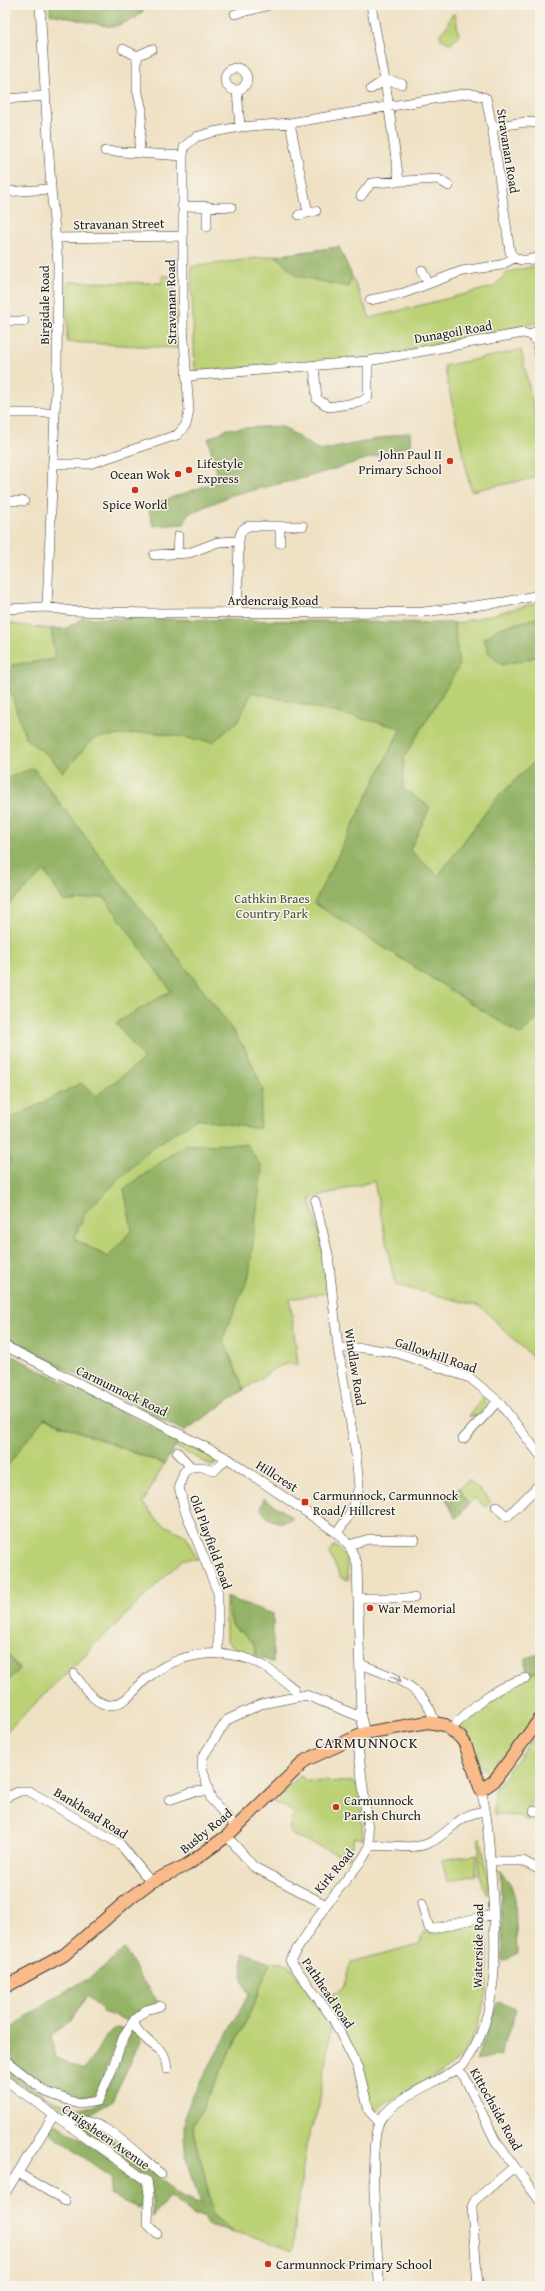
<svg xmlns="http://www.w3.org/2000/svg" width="545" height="2291" font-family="'Gentium Book Plus',serif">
  <rect width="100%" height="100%" fill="#f7f3e8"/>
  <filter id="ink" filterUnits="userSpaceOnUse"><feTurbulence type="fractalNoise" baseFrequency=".025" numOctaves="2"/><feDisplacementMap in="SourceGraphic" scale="8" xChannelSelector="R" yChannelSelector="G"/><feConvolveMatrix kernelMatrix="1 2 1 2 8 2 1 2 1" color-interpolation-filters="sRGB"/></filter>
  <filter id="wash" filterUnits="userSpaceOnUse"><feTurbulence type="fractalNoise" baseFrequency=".012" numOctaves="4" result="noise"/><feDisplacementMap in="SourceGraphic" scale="16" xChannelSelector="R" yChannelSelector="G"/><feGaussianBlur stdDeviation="0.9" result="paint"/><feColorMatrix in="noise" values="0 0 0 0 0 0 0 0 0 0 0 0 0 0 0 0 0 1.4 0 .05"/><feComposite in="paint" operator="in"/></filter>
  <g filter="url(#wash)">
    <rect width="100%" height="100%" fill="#efe1c4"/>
    <!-- green -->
    <path fill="#bbd175" stroke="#6c7648" d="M455,14L459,35L451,44L441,39L440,34L447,26L451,15Z
      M339,247L370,318L493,287L508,272L540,265V322L373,358L195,371L191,267Z
      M162,276H175L177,348L67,342L68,282L162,283Z
      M521,350L540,439V477L471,491L444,366Z
      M540,602V1365L480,1306L395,1285L374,1181L310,1199L322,1245L328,1293L290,1299L298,1364H285L274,1369L184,1431L5,1337V623L51,629L459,623Z
      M483,1396L486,1404L478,1416H469Z
      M43,1418L164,1464L143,1503L159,1522L186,1536L197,1559H183L5,1733V1683L19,1669L5,1651V1469Z
      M179,1441L214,1458L215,1464L211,1465L175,1447Z
      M469,1480L491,1501L486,1507L474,1498L468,1505L459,1488Z
      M335,1545L347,1558L348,1580L341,1578L329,1553Z
      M226,1597L232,1625L253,1643L257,1656L238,1650L226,1640Z
      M540,1671V1714L497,1770L488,1772L482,1768L470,1737L460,1725C480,1704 512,1678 540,1671Z
      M540,1728C540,1747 545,1793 530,1803L528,1821L519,1816L494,1814L495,1789Z
      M301,1775L305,1781L355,1782L360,1792L363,1839L354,1837L349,1859L292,1835L289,1828L294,1814L286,1807L272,1802Z
      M479,1838H481L488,1878V1895L479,1876Z
      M477,1854L476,1875L447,1881L442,1860Z
      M482,1920C489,1926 488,1947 488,1956C489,1991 480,2043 451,2066C431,2081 406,2091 384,2104L377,2112C365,2100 367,2080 361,2066C351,2042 338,2021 324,2000L343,1987L351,1962L419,1944L424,1932L432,1934Z
      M270,1962L289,1964L331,2026L319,2105L306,2146L292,2251L258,2238L235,2232L214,2216L193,2126L251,2011Z"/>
    <!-- forest -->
    <path fill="#94b366" stroke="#586841" d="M50,5H149L135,19L112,27L50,14Z
      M339,247L352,276L348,287L297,276L276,256Z
      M281,426L320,451L410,432L411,445L308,477L232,495L188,514L184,524L153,526L148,506L219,481L208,439L227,429Z
      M540,617V656L502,665L489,653L484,639L499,628Z
      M83,618L454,623L459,666L404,758L403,789L430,807L410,850L438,876L495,800L540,756V1016L521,1035L314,903L401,728L252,692L239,720L213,742L151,732L94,738L63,772L48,755L26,739L9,687L12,665L55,659L51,629H65Z
      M33,768L221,1014L244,1047L263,1089L259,1129L197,1119L152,1148L86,1211L74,1239L108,1257L132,1230L124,1189L185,1145L246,1144L262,1167L249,1276L223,1338L244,1390L184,1431L5,1336V1166L10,1162L5,1135V1122L81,1083L96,1096L144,1059L116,1023L171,991L104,897L64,902L45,871L5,908V779Z
      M5,1352L179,1441L164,1464L44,1418L5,1469Z
      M459,1488L468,1505L456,1519L446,1499Z
      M264,1498L293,1518C281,1526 267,1522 261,1508Z
      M226,1597L273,1614V1663L257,1656L253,1643L232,1625Z
      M5,1651L19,1669L6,1683H5Z
      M540,1654V1671L527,1674L525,1658Z
      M500,1870L511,1885L515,1898L517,1953L503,1962Z
      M125,1949L140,1977L159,2003L138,2012L128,2021L103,2012L87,1996L69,2022L52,2035L56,2058L83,2070C98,2058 97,2040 116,2028L123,2029L96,2093C71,2113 25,2071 5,2056V2030L19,2023L55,1997L90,1978Z
      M243,1952L270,1962L251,2011L193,2126L214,2216L235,2232L208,2225L204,2217L193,2216L185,2207L169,2196L153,2218L151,2184L74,2125C103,2120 156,2178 180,2195C186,2199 194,2201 200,2204C191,2169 178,2145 187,2107L249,1994L242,1980Z
      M498,2002L516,2009L506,2042H504L502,2057L495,2056L476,2061Z
      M135,2032L141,2039L112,2102L86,2116L62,2115L5,2074V2066C33,2088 56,2112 95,2106L116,2072L130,2033Z
      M57,2123L144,2182V2205L139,2208L110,2195L112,2178L48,2131Z"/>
  </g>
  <g filter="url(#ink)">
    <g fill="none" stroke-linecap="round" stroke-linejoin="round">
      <defs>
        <path id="minor" d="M40,5L51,189L58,263L57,365L47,607
          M371,5L385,80L399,181
          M235,14L270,5
          M123,49L137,56L152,49
          M137,56V89L142,110L139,153L183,156
          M225 79a11 11 0 1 1 22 0a11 11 0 1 1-22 0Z
          M371,89L385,80L402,84
          M237,90L240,127
          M5,99L46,96
          M290,123L308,213
          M492,127L526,122L540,123
          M105,151L139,153
          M5,192L51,189
          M361,196L371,183L438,179L449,186
          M182,206L231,207
          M207,206V227
          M299,215L316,211
          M56,238L182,236
          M422,270L428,283
          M370,300L404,293L462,271L501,265L514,258
          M5,321H24
          M531,335L536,341L540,359
          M531,335L540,328
          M314,366L317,399L329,407L361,402L368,397V361
          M187,376L368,361L523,333L531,335
          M5,413H55
          M52,464H89L177,435L186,425L189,411L183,325V156L184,147L196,137L213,132L240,127L290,123L469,93L486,98L492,127L510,252C518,264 527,260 540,257
          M5,501H24
          M280,543V526
          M177,553L178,536
          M154,555L189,553L218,542L239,541
          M5,609L47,607L72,611L150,613L424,612L505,602L540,595
          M237,613L239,541C240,533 242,527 250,526H303
          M315,1201L328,1254L338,1348L356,1455L359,1487L350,1514L337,1533
          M5,1346L227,1458L337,1533L349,1545L357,1563L361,1717L365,1733
          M338,1348H365L398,1353L470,1378L498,1401L540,1455
          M463,1439L498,1401
          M177,1452L191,1467
          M496,1506L507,1517L540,1484
          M349,1545L369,1539L415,1540
          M359,1598H414
          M218,1654V1593L184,1508L179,1486L184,1472L191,1467H202L215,1470L227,1458
          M360,1664C389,1675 428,1687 434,1722
          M74,1674C83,1685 95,1706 111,1705C126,1704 135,1689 145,1680C177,1652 224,1645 262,1665C274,1672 284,1681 294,1689
          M451,1729C472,1707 495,1686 526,1678
          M5,1798L20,1791H29L120,1844L151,1882
          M169,1800L192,1792L207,1791
          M534,1811L540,1812
          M236,1827L211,1799L202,1767V1758L227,1720L261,1704L306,1695L361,1717
          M227,1836L254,1867L326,1905L362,1860L370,1846L357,1737
          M370,1846C388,1843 412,1851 429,1843C451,1833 457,1814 485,1811
          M490,1861H523L540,1870
          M422,1904L429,1928L431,1929L494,1914
          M326,1905L290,1960L333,2019L358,2068L369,2111L379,2122
          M133,2023C136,2028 140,2034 145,2038C158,2052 165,2046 167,2069
          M5,2060L46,2092L79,2104L98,2101L112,2070L124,2035L135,2019L146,2010L160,2006
          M457,2069L464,2076L495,2140L540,2201
          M5,2080L147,2181L149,2194L148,2224L157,2234
          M63,2121C100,2111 135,2153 161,2174
          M18,2173L65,2201
          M5,2193L54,2115
          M379,2286C379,2253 365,2138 382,2117C401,2094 440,2082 464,2064C504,2012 495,1932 491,1871C489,1845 488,1816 481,1790
          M478,2286L472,2211L474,2201L514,2167"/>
        <path id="major" d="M5,1987L64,1955L131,1897L151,1882L187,1865L227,1836L306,1760L365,1733L428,1722L445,1725L461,1738L465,1744L481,1790L494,1781L540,1719"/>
      </defs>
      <!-- minor casing -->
      <use href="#minor" stroke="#3c3a35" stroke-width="10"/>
      <!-- major casing -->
      <use href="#major" stroke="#3c3a35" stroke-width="14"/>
      <!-- minor -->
      <use href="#minor" stroke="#fff" stroke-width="9"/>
      <!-- major -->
      <use href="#major" stroke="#fabb8b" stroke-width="12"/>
    </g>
    <!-- one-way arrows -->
    <defs><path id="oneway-shaft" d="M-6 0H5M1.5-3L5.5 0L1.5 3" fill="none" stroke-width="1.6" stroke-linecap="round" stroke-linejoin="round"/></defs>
    <use stroke="#999" href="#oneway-shaft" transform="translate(396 1679) rotate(26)"/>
  </g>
  <!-- markers -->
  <g fill="#c8321e" stroke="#f7f3e8" stroke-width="1.5">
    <circle cx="450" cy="461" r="4"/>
    <circle cx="189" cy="470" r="4"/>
    <circle cx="178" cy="474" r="4"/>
    <circle cx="135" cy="490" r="4"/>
    <rect x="301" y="1498" width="8" height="8" rx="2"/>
    <circle cx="370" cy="1608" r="4"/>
    <circle cx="336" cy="1807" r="4"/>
    <circle cx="268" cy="2264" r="4"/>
  </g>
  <g text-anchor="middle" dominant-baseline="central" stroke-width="3" stroke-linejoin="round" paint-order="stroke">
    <!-- street labels -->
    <g font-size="13" fill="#1c1c1c" stroke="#f7f3e8">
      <text transform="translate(508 151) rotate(81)">Stravanan Road</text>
      <text transform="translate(119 224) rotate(-1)">Stravanan Street</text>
      <text transform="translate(171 302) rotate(-91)">Stravanan Road</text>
      <text transform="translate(44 305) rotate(-90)">Birgidale Road</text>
      <text transform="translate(453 332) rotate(-10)">Dunagoil Road</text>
      <text x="273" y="600">Ardencraig Road</text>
      <text transform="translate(436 1355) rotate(19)">Gallowhill Road</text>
      <text transform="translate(355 1367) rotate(81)">Windlaw Road</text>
      <text transform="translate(122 1391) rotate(26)">Carmunnock Road</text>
      <text transform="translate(277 1476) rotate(33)">Hillcrest</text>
      <text transform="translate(211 1542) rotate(70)">Old Playfield Road</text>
      <text transform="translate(91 1813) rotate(32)">Bankhead Road</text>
      <text transform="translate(206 1831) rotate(-39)">Busby Road</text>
      <text transform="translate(334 1871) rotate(-50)">Kirk Road</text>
      <text transform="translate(478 1946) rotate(-89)">Waterside Road</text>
      <text transform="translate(328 1993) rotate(56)">Pathhead Road</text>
      <text transform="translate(496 2109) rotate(61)">Kittochside Road</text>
      <text transform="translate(106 2137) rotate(35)">Craigsheen Avenue</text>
    </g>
    <!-- poi labels -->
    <g font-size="13" fill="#1c1c1c" stroke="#f7f3e8" text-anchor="start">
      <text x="442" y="454" text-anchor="end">John Paul II<tspan x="442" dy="15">Primary School</tspan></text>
      <text x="197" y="463">Lifestyle<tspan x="197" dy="15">Express</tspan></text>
      <text x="170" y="474" text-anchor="end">Ocean Wok</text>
      <text x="135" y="504" text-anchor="middle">Spice World</text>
      <text x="313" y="1495">Carmunnock, Carmunnock<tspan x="313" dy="15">Road/ Hillcrest</tspan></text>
      <text x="378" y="1608">War Memorial</text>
      <text x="344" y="1800">Carmunnock<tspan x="344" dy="15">Parish Church</tspan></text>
      <text x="276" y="2264">Carmunnock Primary School</text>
    </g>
    <!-- park labels -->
    <g font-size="13" fill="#4c5237" stroke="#f7f3e8">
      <text x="272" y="898">Cathkin Braes<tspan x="272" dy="15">Country Park</tspan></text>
    </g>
    <!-- quarter labels -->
    <g font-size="15" letter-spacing="1" fill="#1c1c1c" stroke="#f7f3e8">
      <text x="367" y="1742">CARMUNNOCK</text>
    </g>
  </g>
  <!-- margin -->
  <rect width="545" height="2291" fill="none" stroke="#f7f3e8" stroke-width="20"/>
</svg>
